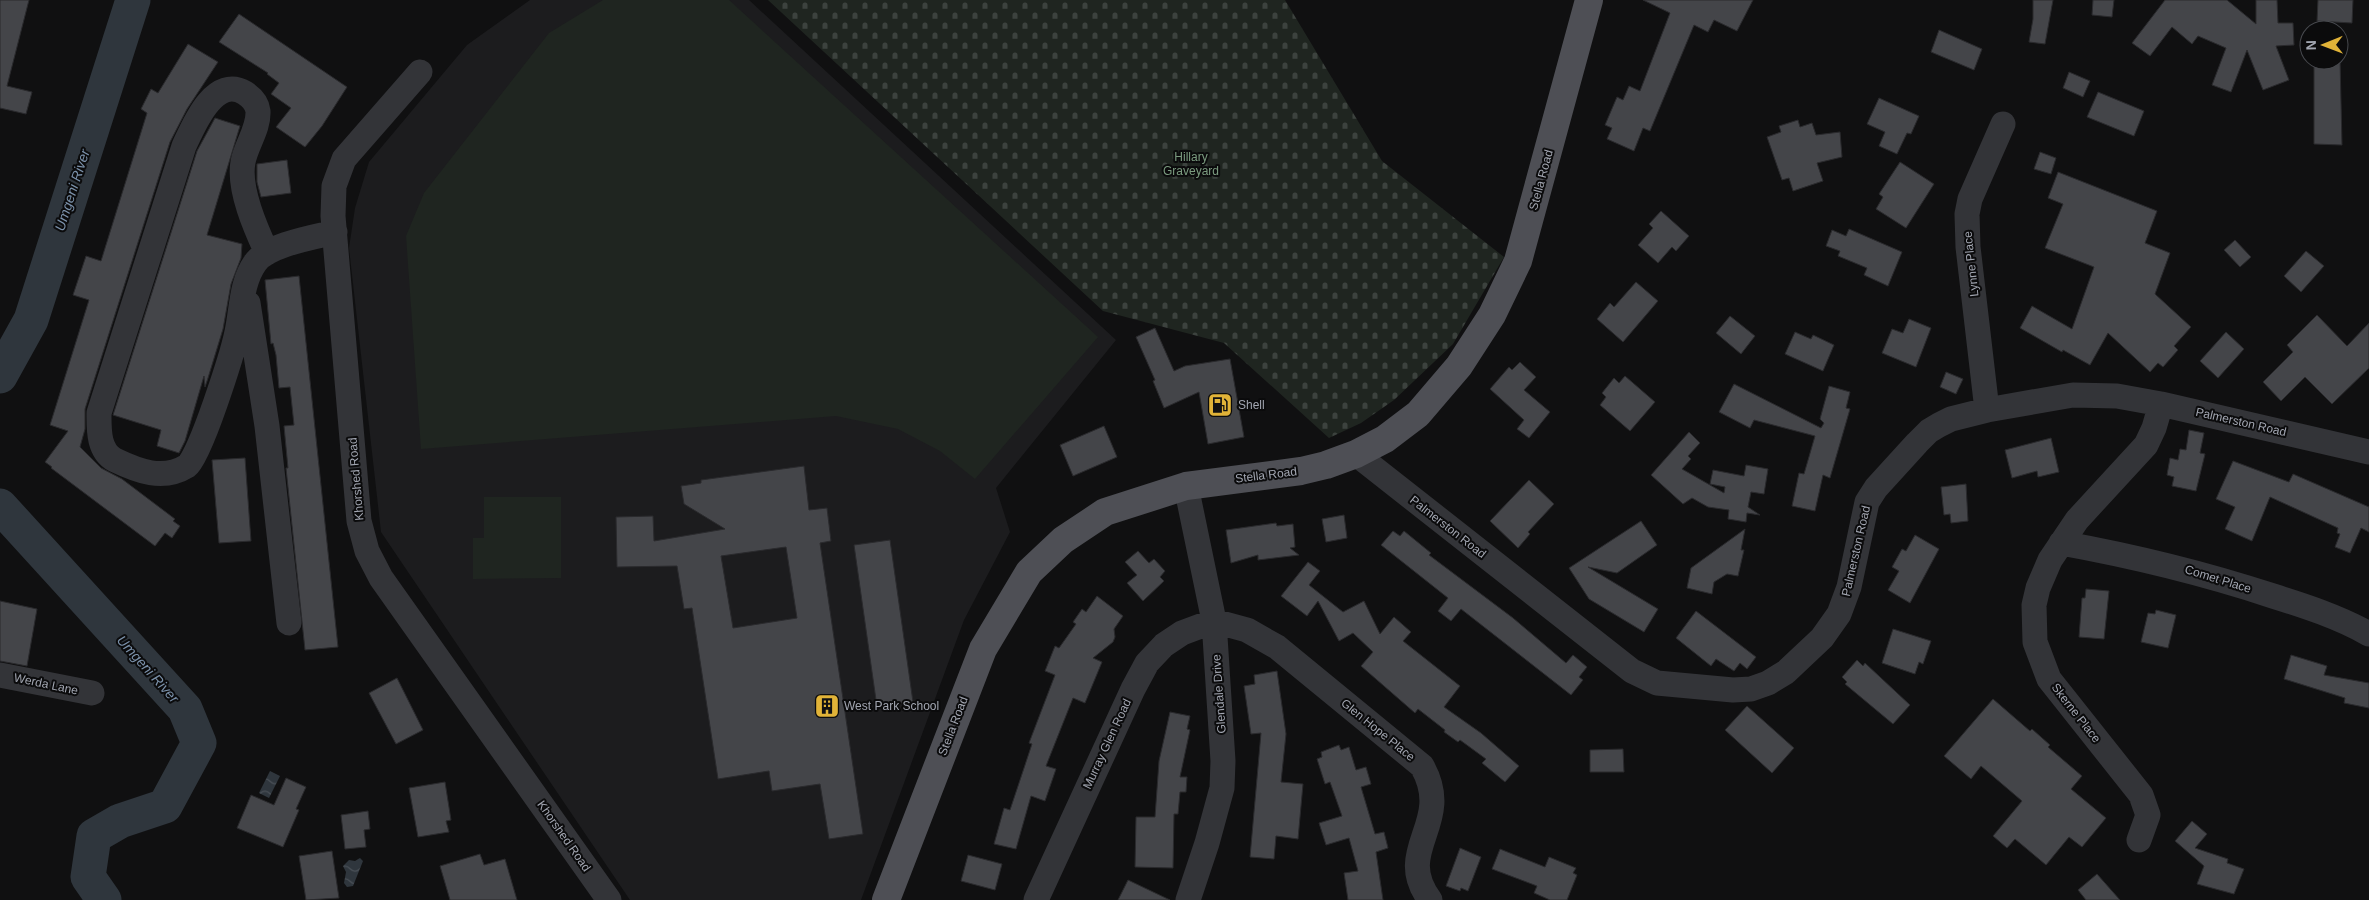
<svg xmlns="http://www.w3.org/2000/svg" width="2369" height="900" font-family="Arial,sans-serif">
  <defs>
    <pattern id="cemetery-stones" width="16" height="16" patternUnits="userSpaceOnUse" patternTransform="scale(1.25)"><rect width="16" height="16" fill="#1f2520"/><path d="M2 7V4a2 2 0 0 1 4 0v3zM10 15v-3a2 2 0 0 1 4 0v3z" fill="#3c423e"/></pattern>
    <pattern id="water-waves" width="16" height="10" patternUnits="userSpaceOnUse" patternTransform="scale(1.25)"><rect width="16" height="10" fill="#2f363d"/><path d="M0 5q4-4 8 0t8 0" fill="none" stroke="#4a5057"/></pattern>
  </defs>
  <rect width="100%" height="100%" fill="#101011"/>
  <!-- built -->
  <path fill="#1c1c1e" d="M530,0H749L1116,340L996,488L1010,532L964,620L861,900H630L381,532L349,248L355,208L369,162L467,45Z"/>
  <!-- cemetery -->
  <path fill="url(#cemetery-stones)" d="M768,0H1285L1382,161L1504,257L1453,344L1394,400L1361,423L1329,438L1224,343L1103,311Z"/>
  <!-- pitch -->
  <path fill="#1f2520" d="M603,0H729L1098,337L975,479L940,451L898,429L836,416L421,449L406,236L424,193L549,33Z
    M484,497H561V578L473,579V538H484Z"/>
  <!-- water -->
  <path fill="url(#water-waves)" d="M270,771L280,776L269,798L259,793Z
    M360,858L363,861L353,886L347,887L344,883L346,872L343,866L349,860L355,861Z"/>
  <g fill="none" stroke-linecap="round" stroke-linejoin="round">
    <!-- river -->
    <path stroke="#2f363d" stroke-width="35" d="M0,376L31,320L133,0
      M0,506L185,709L199,743L165,806L120,821L94,836L88,877L104,900"/>
  </g>
  <!-- building -->
  <path fill="#444549" stroke="#2a2a2d" fill-rule="evenodd" d="M0,0H29L7,86L32,92L26,114L0,108Z
    M1643,0H1753L1737,31L1714,20L1708,32L1694,25L1650,131L1643,128L1634,151L1607,139L1612,128L1605,125L1617,97L1623,100L1629,86L1640,91L1670,13Z
    M2033,0H2053L2045,44L2029,42L2033,19Z
    M2093,0H2114L2112,17L2092,15Z
    M2165,0H2227L2256,24V0H2277L2278,23H2293L2294,45L2276,46L2289,80L2263,90L2247,50L2231,92L2212,85L2226,48L2198,36L2192,44L2172,27L2150,56L2132,43Z
    M2318,0H2353L2352,23L2317,21Z
    M239,14L347,87L322,126L305,147L276,127L291,108L271,94L279,83L267,74L268,73L219,42Z
    M1939,30L1982,49L1974,70L1931,52Z
    M188,44L218,62L187,109L170,142L85,409V429L80,447L101,468L122,479L175,519L173,521L180,526L172,538L165,533L155,546L51,468L52,467L45,462L68,431L50,425L89,300L73,295L86,256L101,261L147,113L141,109L151,89L158,93Z
    M2314,60H2340L2342,145L2314,144Z
    M2069,72L2090,81L2083,97L2063,88Z
    M2098,92L2144,111L2134,136L2087,117Z
    M1879,98L1919,116L1911,134L1907,133L1897,154L1879,146L1885,132L1867,124Z
    M215,118L240,126L207,235L242,244L241,258L231,284L223,329L208,378L205,387L204,376L185,441L179,453L157,446L161,430L113,415L197,151Z
    M1798,120L1800,127L1812,123L1816,135L1840,132L1842,157L1817,163L1823,181L1793,191L1789,178L1782,180L1767,137L1781,132L1779,126Z
    M2040,152L2056,158L2051,174L2034,169Z
    M287,160L291,193L261,197L257,182V164Z
    M1900,162L1934,184L1906,228L1876,209L1883,197L1879,194Z
    M2058,172L2157,211L2145,243L2170,253L2155,294L2191,327L2174,346L2178,350L2163,367L2158,363L2150,372L2108,333L2090,365L2063,350L2062,352L2020,328L2032,306L2072,329L2094,267L2045,248L2063,204L2048,198Z
    M1661,211L1689,236L1676,251L1672,247L1658,263L1638,245L1653,228L1649,224Z
    M1849,229L1902,252L1888,286L1864,275L1867,268L1838,256L1840,251L1826,246L1832,230L1846,236Z
    M2235,240L2251,257L2240,267L2224,250Z
    M2306,251L2324,266L2301,292L2284,276Z
    M299,276L338,647L305,650L286,468H288L284,426L294,425L290,387L279,388L276,355L273,343L271,344L265,280Z
    M1636,282L1658,301L1623,342L1597,319L1610,303L1614,307Z
    M2317,315L2347,346L2369,323V368L2332,404L2305,377L2281,401L2263,382L2293,352L2287,345Z
    M1730,316L1755,336L1741,354L1716,333Z
    M1909,319L1931,328L1916,367L1882,353L1892,329L1903,333Z
    M1155,328L1174,371L1185,366L1230,359L1244,437L1208,444L1199,392L1164,408L1153,381L1155,380L1136,337Z
    M1795,332L1811,339L1813,335L1834,345L1823,371L1785,354Z
    M2226,332L2244,349L2218,378L2200,361Z
    M1520,362L1536,377L1524,390L1550,412L1529,438L1517,429L1524,420L1490,389L1509,367L1512,370Z
    M1946,372L1963,379L1956,394L1940,387Z
    M1625,376L1655,402L1630,431L1600,405L1606,397L1602,393L1614,378L1619,383Z
    M1734,384L1821,428L1824,423L1820,419L1829,386L1850,392L1846,408L1850,409L1830,478L1823,475L1815,511L1792,506L1799,473L1804,474L1815,436L1754,420L1750,428L1719,412Z
    M1104,426L1117,457L1073,476L1060,445Z
    M2189,430L2204,433L2200,453L2205,454L2196,491L2172,486L2174,477L2167,475L2170,458L2178,460L2180,449L2186,450Z
    M1689,432L1700,443L1688,456L1691,459L1682,469L1724,493L1725,487L1710,484L1713,470L1744,476L1746,465L1768,469L1764,494L1751,492L1748,507L1760,515L1747,513L1746,522L1728,519L1729,510L1708,507L1692,498L1683,504L1651,475Z
    M2051,438L2059,472L2038,477L2037,471L2012,478L2005,450Z
    M245,458L251,541L219,543L212,460Z
    M2233,461L2289,482L2293,474L2369,507V532L2361,528L2350,553L2335,547L2340,534L2337,533L2338,528L2270,497L2252,541L2225,529L2235,507L2216,499Z
    M804,466L809,510L827,508L831,541L820,543L863,834L829,839L820,784L772,791L769,771L718,779L692,608L684,609L677,566L617,567L616,517L653,516L654,541L725,529L684,504L681,486L701,483V480ZM786,547L797,618L733,628L721,556Z
    M1529,480L1554,504L1528,532L1530,534L1518,548L1490,521Z
    M1966,484L1968,521L1951,523L1950,514L1944,515L1941,487Z
    M1344,515L1347,538L1326,542L1322,519Z
    M1641,521L1657,545L1617,573L1588,567L1658,609L1644,632L1589,599L1569,568Z
    M1276,523L1277,526L1293,524L1295,547L1290,548L1299,555L1258,560V555L1231,563L1226,530Z
    M1745,529L1741,550H1744L1738,576L1727,574L1714,582L1712,594L1687,588L1691,568Z
    M1393,531L1400,536L1404,531L1431,553L1429,555L1513,618L1566,663L1573,655L1587,667L1579,677L1583,680L1571,695L1461,609L1451,621L1438,611L1448,598L1381,545Z
    M1915,535L1939,549L1910,603L1888,590L1899,571L1892,567L1902,549L1906,551Z
    M890,540L913,702L877,707L854,545Z
    M1138,551L1149,563L1154,559L1165,571L1160,577L1164,581L1143,601L1127,583L1137,575L1125,562Z
    M1308,562L1320,571L1309,585L1343,612L1364,601L1380,634L1394,617L1411,632L1403,641L1460,686L1444,707L1481,733L1519,766L1505,782L1482,763L1486,759L1460,740L1458,742L1444,732L1445,730L1418,709L1415,713L1361,666L1373,652L1353,633L1339,641L1318,601L1307,616L1281,596Z
    M2086,589L2109,591L2104,639L2079,637L2082,598H2085Z
    M1097,596L1123,616L1114,629L1115,637L1113,642L1093,658L1102,662L1085,703L1073,698L1046,766L1056,769L1045,801L1031,796L1016,849L994,844L1004,808L1010,810L1032,744L1029,743L1055,675L1045,671L1055,646L1059,648L1076,624L1073,622L1082,609L1086,612Z
    M0,601L37,609L27,666L0,661Z
    M2156,610L2176,615L2168,648L2141,642L2148,613L2155,614Z
    M1696,611L1756,657L1747,669L1740,663L1734,671L1716,659L1711,666L1676,638Z
    M1893,629L1931,641L1923,664L1919,662L1915,674L1882,663Z
    M2291,655L2327,666L2324,675L2369,683V708L2344,703L2345,698L2284,679Z
    M1857,660L1863,666L1865,663L1910,705L1893,724L1845,684L1847,682L1842,677Z
    M1277,671L1286,734L1281,782L1303,784L1298,839L1276,836L1274,859L1250,857L1261,733L1251,734L1244,686L1255,684L1254,675Z
    M397,678L423,730L396,744L369,693Z
    M1993,699L2030,731L2032,729L2050,745L2048,747L2082,776L2071,789L2106,818L2082,847L2069,837L2046,865L2015,839L2007,848L1993,836L2022,801L1981,766L1971,779L1944,756Z
    M1747,706L1794,748L1772,773L1725,730Z
    M1170,712L1190,716L1187,729L1190,730L1180,777H1187L1186,792H1180L1178,814H1174L1173,868L1135,867L1136,817H1155L1159,761Z
    M1339,745L1341,750L1349,747L1356,770L1366,767L1371,784L1361,787L1375,834L1384,832L1388,848L1376,852L1383,900H1348L1344,873L1358,871L1349,838L1326,845L1319,823L1342,816L1330,782L1325,784L1317,759L1322,757L1321,752Z
    M1623,749L1624,772H1590V750Z
    M286,778L306,787L296,809L299,810L283,847L237,828L251,795L274,805Z
    M445,782L451,820L446,821L449,832L418,837L409,788Z
    M368,811L370,829L364,830L366,847L345,849L341,815Z
    M2192,821L2207,834L2195,848L2228,859L2227,863L2244,869L2234,894L2197,884L2204,866L2175,841Z
    M1460,848L1481,857L1468,891L1461,888L1460,891L1446,886Z
    M1500,849L1545,867L1549,857L1576,868L1573,873L1577,875L1567,900H1550L1534,893L1537,886L1492,869Z
    M332,851L339,898L306,900L299,856Z
    M480,854L484,865L505,859L517,900H450L440,866Z
    M968,855L1002,864L995,890L961,881Z
    M2097,874L2120,900H2086L2078,890Z
    M1128,880L1170,900H1118Z"/>
  <g fill="none" stroke-linecap="round" stroke-linejoin="round">
    <!-- minor -->
    <path stroke="#333438" stroke-width="25" d="M420,72L344,159L334,186L333,216L359,521L367,551L381,578L609,900
      M267,253C256,229 238,189 243,162C246,145 259,129 258,111C257,103 251,97 245,93C214,74 193,127 184,146L99,413C99,429 98,451 115,460C138,471 163,481 187,466C200,457 233,352 237,332C242,309 241,283 255,263C267,245 314,237 335,232
      M248,303L267,426L289,623
      M1987,410L1968,247L1967,214L1970,199L2003,124
      M1356,454L1632,671L1657,683L1733,690L1751,689L1768,683L1786,672L1822,638L1839,614L1849,587L1867,502L1876,488L1917,443L1929,431L1939,425L1951,419L1987,410L2073,395L2117,396L2161,404L2369,452
      M1186,486L1214,621L1223,761L1222,788L1207,843L1188,900
      M2061,543C2133,556 2203,573 2273,596C2305,606 2339,617 2369,634
      M0,675L92,693
      M2139,840L2148,815L2141,795L2049,679L2035,642L2034,605L2038,588L2050,560L2077,520L2146,445L2154,428L2161,404
      M1036,900L1133,689L1147,663L1164,645L1182,633L1214,621L1247,630L1277,647L1422,766C1455,824 1392,849 1430,900"/>
    <!-- major -->
    <path stroke="#4e4f55" stroke-width="28" d="M886,900L983,649L1029,572L1063,540L1105,512L1186,486L1301,471L1326,465L1356,454L1385,439L1418,414L1459,366L1492,315L1518,261L1589,0"/>
  </g>
  <!-- icons -->
  <defs>
    <symbol id="fuel-square" viewBox="-11 -11 22 22"><rect x="-9" y="-9" width="18" height="18" rx="4" fill="#e1b338" stroke="#0b0b0c"/><path d="M-5.5-6h7V0h2V4h1.3V-2.5L3-4.5l.8-.8L6-3V5H2.5V1h-1V6h-7ZM-4.2-4.7v3.2H.2V-4.7Z" fill="#111"/></symbol>
    <symbol id="building-square" viewBox="-11 -11 22 22"><rect x="-9" y="-9" width="18" height="18" rx="4" fill="#e1b338" stroke="#0b0b0c"/><path d="M-4-6H4V6H1V3H-1V6H-4ZM-2.5-4.3h1.7v1.8h-1.7ZM.8-4.3h1.7v1.8H.8ZM-2.5-1h1.7V.8h-1.7ZM.8-1h1.7V.8H.8Z" fill="#111"/></symbol>
  </defs>
  <g fill-rule="evenodd">
    <use href="#fuel-square" x="1206" y="391" width="28" height="28"/>
    <use href="#building-square" x="813" y="692" width="28" height="28"/>
  </g>
  <g text-anchor="middle" dominant-baseline="central" stroke-width="4" stroke-linejoin="round" paint-order="stroke">
    <!-- park labels -->
    <g font-size="12" fill="#7b9b7f" stroke="#0b0b0c">
      <text x="1191" y="157">Hillary<tspan x="1191" dy="14">Graveyard</tspan></text>
    </g>
    <!-- street labels -->
    <g font-size="12" fill="#a2a6b1" stroke="#0b0b0c">
      <text transform="translate(1541 180) rotate(-75)">Stella Road</text>
      <text transform="translate(1971 264) rotate(-96)">Lynne Place</text>
      <text transform="translate(2241 422) rotate(13)">Palmerston Road</text>
      <text transform="translate(1266 475) rotate(-7)">Stella Road</text>
      <text transform="translate(356 479) rotate(-95)">Khorshed Road</text>
      <text transform="translate(1448 527) rotate(38)">Palmerston Road</text>
      <text transform="translate(1856 551) rotate(-77)">Palmerston Road</text>
      <text transform="translate(2218 579) rotate(17)">Comet Place</text>
      <text transform="translate(46 684) rotate(12)">Werda Lane</text>
      <text transform="translate(1219 694) rotate(-94)">Glendale Drive</text>
      <text transform="translate(2076 713) rotate(52)">Skerne Place</text>
      <text transform="translate(953 726) rotate(-69)">Stella Road</text>
      <text transform="translate(1378 730) rotate(39)">Glen Hope Place</text>
      <text transform="translate(1107 744) rotate(-65)">Murray Glen Road</text>
      <text transform="translate(564 836) rotate(55)">Khorshed Road</text>
    </g>
    <!-- poi labels -->
    <g font-size="12" fill="#a2a6b1" stroke="#0b0b0c" text-anchor="start">
      <text x="1238" y="405">Shell</text>
      <text x="844" y="706">West Park School</text>
    </g>
    <!-- water labels -->
    <g font-size="14" font-style="italic" fill="#7b91aa" stroke="#0b0b0c">
      <text transform="translate(72 190) rotate(-72)">Umgeni River</text>
      <text transform="translate(148 669) rotate(48)">Umgeni River</text>
    </g>
  </g>
  <!-- north arrow -->
  <g transform="translate(2324 45) rotate(269)"><circle r="24" fill="#0b0b0c" stroke="#47494e"/>
  <path d="M0-4L9 19L0 12L-9 19Z" fill="#e1b338"/>
  <text y="-8" font-size="14" font-weight="bold" text-anchor="middle" fill="#a2a6b1">N</text>
  </g>
</svg>
